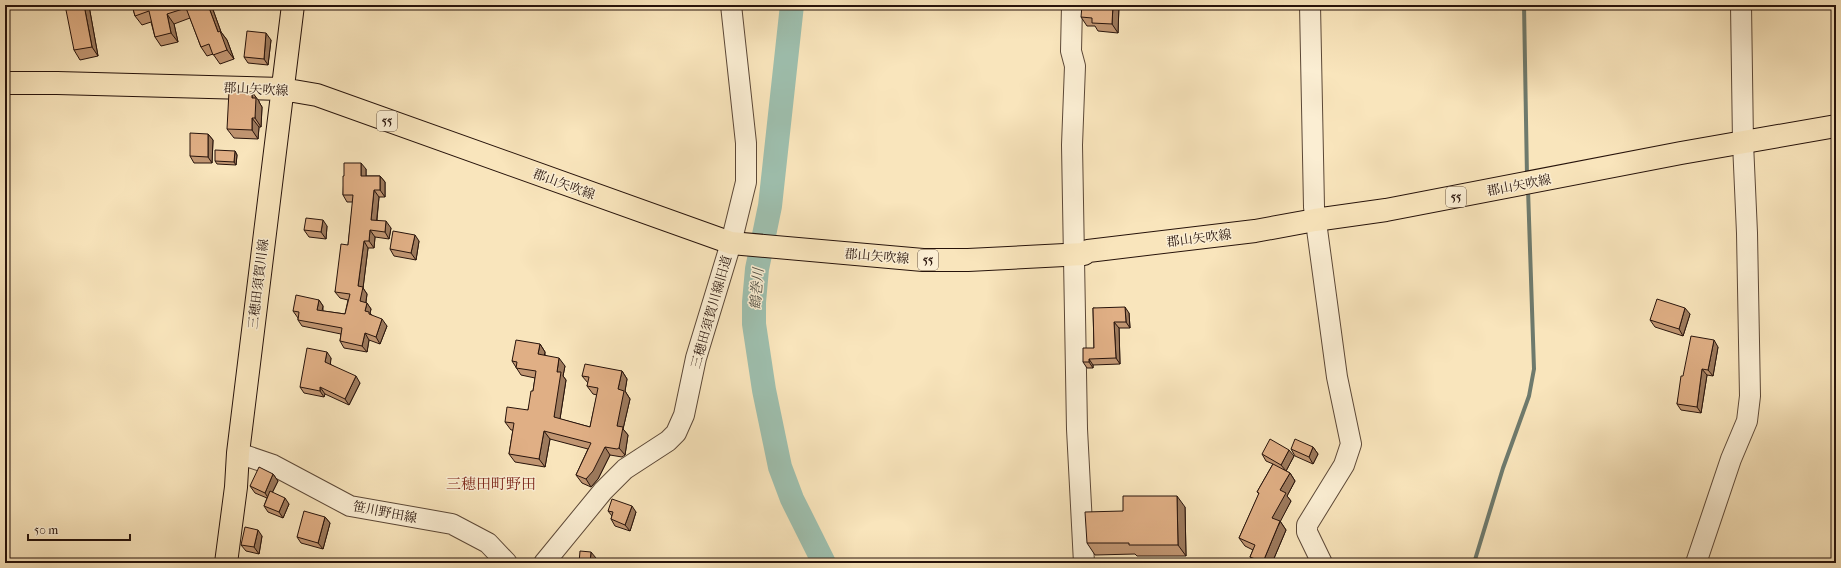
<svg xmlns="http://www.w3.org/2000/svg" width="1841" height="568" font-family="'IM FELL French Canon','Noto Serif JP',serif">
  <rect width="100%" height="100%" fill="#f9e5bc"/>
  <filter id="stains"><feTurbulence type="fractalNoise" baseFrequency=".005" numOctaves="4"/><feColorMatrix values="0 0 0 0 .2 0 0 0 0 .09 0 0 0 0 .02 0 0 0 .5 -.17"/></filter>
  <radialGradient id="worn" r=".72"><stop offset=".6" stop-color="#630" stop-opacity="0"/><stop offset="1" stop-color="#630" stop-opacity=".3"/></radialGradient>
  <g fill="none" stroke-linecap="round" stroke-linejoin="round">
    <!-- stream -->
    <path stroke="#6e7a6d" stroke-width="4" d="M1524,5L1527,177
      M1474,563L1503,468L1529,396L1534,369L1528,189"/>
    <!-- river -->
    <path stroke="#9ebfae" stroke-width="24" d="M792,5L770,206L757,269L754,302V324L764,390L780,467L792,499L824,563"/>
    <defs>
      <path id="minor" d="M1072,5L1071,51L1075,66L1072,145L1077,429L1084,563
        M1310,5L1314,207L1337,377L1351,444L1344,465L1307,525V532L1322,563
        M238,453L273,465L350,506L452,524L488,543L507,563
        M544,563L603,491L625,469L668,441L676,433L684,415L696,358L731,243L746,182V143L731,5
        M1696,563L1731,459L1747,421L1750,396L1747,233L1743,143L1741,5"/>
      <path id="major" d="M5,83H57L282,89L317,95L731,243L923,260H968L1084,254L1088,251L1255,231L1315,220L1386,210L1681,153L1836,126
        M226,563L236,487L238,453L293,5"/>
    </defs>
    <!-- minor casing -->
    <use href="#minor" stroke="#5c4837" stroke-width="22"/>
    <!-- major casing -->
    <use href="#major" stroke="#27130b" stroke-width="24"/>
    <!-- minor -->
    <use href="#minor" stroke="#fbeed3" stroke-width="20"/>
    <!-- major -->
    <use href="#major" stroke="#f9e5bc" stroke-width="22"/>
  </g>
  <!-- wall -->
  <path fill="#c19672" stroke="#27130b" d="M5,5L8,27H5Z
    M132,5H210L212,7L221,32L227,40L234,59L220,64L213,54L207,56L201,47L190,18L174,24L178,42L161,46L155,37L151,22L142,25L135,16Z
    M1119,5L1118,33L1098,31L1095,26H1087L1081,17Z
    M89,6L98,56L80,60L74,50Z
    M271,40L268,65L248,63L244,57Z
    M259,101V102L262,107L261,127H259L258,139L234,138L227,129Z
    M208,134L213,140L212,163H194L190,156Z
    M235,151L237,155L236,165L217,164L215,161Z
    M366,169V176H380L385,182V197H379L377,220L391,228L389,239L375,237L374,248H368L363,288L367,294L366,302L371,309L370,313L372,316L387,326L380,344L369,340L367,352L344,348L340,341L341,334L302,326L298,320V318L293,311L319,300L323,306V311L345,314L348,300L340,298L335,292L348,245L353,202H347L343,195L344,176Z
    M327,226L326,239L309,237L304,230Z
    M419,241L416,260L394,256L390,249Z
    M1093,308L1129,313L1130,328H1119L1120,364L1093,365V368H1087L1083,362L1094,348Z
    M1690,314L1683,336L1655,327L1650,320Z
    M540,344L545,352V355L565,366L563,376L566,380L560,419L590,427L597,395L593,394L587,386L588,383L582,376L622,371L627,379L625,391L630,399L623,429L628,435L625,455L622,457L610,455L598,479L591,487L582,483L576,475L588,449L550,439L545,467L515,462L509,454L513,430H511L505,422L528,410L533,391L535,378L521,375L512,361Z
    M1718,347L1713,376L1707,375L1701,413L1681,410L1677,404L1683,376Z
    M331,358L330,364L360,383L349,405L325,394L324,397L304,393L300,387Z
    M1313,447L1318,454L1313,464L1295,456L1291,449Z
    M1262,454L1294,456L1286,471L1290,473L1295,481L1287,496L1291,501L1280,521L1286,530L1272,563H1255L1250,557L1253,550L1245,546L1239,538L1259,494L1257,492L1273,464L1266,461Z
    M273,474L278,481L272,493L289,504L283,518L268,512L264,506L267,498L255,493L250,486Z
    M1185,507L1186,556H1137L1135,554L1095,555L1087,543L1123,511Z
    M608,511L636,512L630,531L615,526L611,519L612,516Z
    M325,517L330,523L323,549L301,543L297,537Z
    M262,536L259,554L246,551L241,545Z"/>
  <!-- shaded-wall -->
  <path fill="#9d7a5d" stroke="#27130b" d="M5,5L8,27L5,23Z
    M84,5H88L89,6L98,56L92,47Z
    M208,5H210L212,7L221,32L227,40L234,59L227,50L218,32Z
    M1113,5H1119L1118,33L1112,24Z
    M167,14L174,24L178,42L171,33Z
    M266,33L271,40L268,65L264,59Z
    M252,92L259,101V102L262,107L261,127L255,118L252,98Z
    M252,118L259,127L258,139L252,130Z
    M208,134L213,140L212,163L208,157Z
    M235,151L237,155L236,165L234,162Z
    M361,163L366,169V182L361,176Z
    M380,176L385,182V197L380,190Z
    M374,190L379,197L376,226L371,220Z
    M323,220L327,226L326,239L321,232Z
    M386,221L391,228L389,239L385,232Z
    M370,230L375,237L374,248L369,241Z
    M415,235L419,241L416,260L411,253Z
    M364,241L368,248L363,288L367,294L365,308L360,301L358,286Z
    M319,300L323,306L321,316L317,310Z
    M367,303L371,309L370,313L374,318L373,321L365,311Z
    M1125,307L1129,313L1130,328L1126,322Z
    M1685,308L1690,314L1683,336L1679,329Z
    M382,319L387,326L380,344L376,337Z
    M1114,322L1119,328L1120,364L1116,358Z
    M365,333L369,340L367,352L362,346Z
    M1714,340L1718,347L1713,376L1708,370Z
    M540,344L545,352L543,362L538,354Z
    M327,352L331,358L330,368L325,362Z
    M559,358L565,366L563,376L566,380L559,425L554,417L557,372Z
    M1089,359L1093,365V368L1089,362Z
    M1702,369L1707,375L1701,413L1697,407Z
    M622,371L627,379L625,391L630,399L623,429L628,435L625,455L619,448L617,426L618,389Z
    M356,376L360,383L349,405L345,399Z
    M320,387L325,394L324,397L320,391Z
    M544,431L550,439L545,467L539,459Z
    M605,447L610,455L598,479L591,487L586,479Z
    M1313,447L1318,454L1313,464L1309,457Z
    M1289,450L1294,456L1286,471L1281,465Z
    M1290,473L1295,481L1287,496L1291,501L1278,526L1272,518L1280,490Z
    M273,474L278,481L269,499L265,493Z
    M1177,496L1185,507L1186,556L1178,545Z
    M285,498L289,504L283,518L279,512Z
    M632,506L636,512L630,531L625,525Z
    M325,517L330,523L323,549L318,543Z
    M1280,521L1286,530L1272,563H1263V562Z
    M258,530L262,536L259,554L254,547Z
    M591,552L596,558L595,563H590Z"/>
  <!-- building -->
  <path fill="#e0af85" stroke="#27130b" d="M65,5H84L92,47L74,50Z
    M132,5H208L218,32L220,31L227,50L213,55L209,44L201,47L186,8L167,14L171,33L155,37L149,11L135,16Z
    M1082,5H1113L1112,24L1092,23V18L1081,17Z
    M247,31L266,33L264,59L244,57Z
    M229,91L252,92V98H256L255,118H252V130L227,129Z
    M190,133L208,134V157L190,156Z
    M215,150L235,151L234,162L215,161Z
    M344,163H361V176H380V190H374L371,220L386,221L385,232L370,230L369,241H364L358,286L363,287L360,301L367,303L365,311L369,312V314L382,319L376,337L365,333L362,346L340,341L342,328L298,320L299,312L293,311L296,295L319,300L317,310L345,314L350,294L335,292L341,244L348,245L353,195H343V176H344Z
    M306,218L323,220L321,232L304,230Z
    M393,231L415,235L411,253L390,249Z
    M1657,299L1685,308L1679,329L1650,320Z
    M1125,307L1126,322H1114L1116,358L1089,359V362H1083V348H1094L1093,308Z
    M1691,336L1714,340L1708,370L1702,369L1697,407L1677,404L1681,376H1683Z
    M516,340L540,344L538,354L559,358L557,372H561L554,417L590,427L598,388L587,386L589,377L582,376L585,364L622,371L618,389L624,391L617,426L623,427L619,448L617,449L605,447L593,471L586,479L576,475L591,443L544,431L539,459L509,454L514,423L505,422L507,407L528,410L531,391H533L536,371L516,368L517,362L512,361Z
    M307,348L327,352L325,362L356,376L345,399L320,387V391L300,387Z
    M1270,439L1289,450L1281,465L1262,454Z
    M1295,439L1313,447L1309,457L1291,449Z
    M1273,464L1290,473L1280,490L1286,493L1272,518L1280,521L1263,562L1250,557L1255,545L1239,538L1259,493L1257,492Z
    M259,467L273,474L265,493L250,486Z
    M270,491L285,498L279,512L264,506Z
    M1123,496H1177L1178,545H1129V543H1087L1085,512L1123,511Z
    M612,499L632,506L625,525L611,519L613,512L608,511Z
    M304,511L325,517L318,543L297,537Z
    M245,527L258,530L254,547L241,545Z
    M580,551L591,552L590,563H579Z"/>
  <g text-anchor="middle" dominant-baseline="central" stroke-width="3" stroke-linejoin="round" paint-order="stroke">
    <!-- shield labels -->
    <g fill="#fbeed3" stroke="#675547" stroke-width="1">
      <rect x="377" y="111" width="20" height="20" rx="3"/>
      <rect x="1446" y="187" width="20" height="20" rx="3"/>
      <rect x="918" y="250" width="20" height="20" rx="3"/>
    </g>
    <g font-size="12" font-weight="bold" fill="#27130b">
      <text x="387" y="121">55</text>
      <text x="1456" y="197">55</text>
      <text x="928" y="260">55</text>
    </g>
    <!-- street labels -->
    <g font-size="13" fill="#27130b" stroke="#fbeed3">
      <text transform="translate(256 89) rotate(3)">郡山矢吹線</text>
      <text transform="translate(564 184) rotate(20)">郡山矢吹線</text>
      <text transform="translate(1519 185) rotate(-11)">郡山矢吹線</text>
      <text transform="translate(1199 238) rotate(-7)">郡山矢吹線</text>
      <text transform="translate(877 256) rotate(5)">郡山矢吹線</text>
      <text transform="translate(258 284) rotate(-83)">三穂田須賀川線</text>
      <text transform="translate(711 312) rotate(-74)">三穂田須賀川線旧道</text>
      <text transform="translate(385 512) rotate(11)">笹川野田線</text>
    </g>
    <!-- water labels -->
    <g font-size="14" font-style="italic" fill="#514f44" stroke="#fbeed3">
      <text transform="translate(757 289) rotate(-85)">鶴巻川</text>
    </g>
    <!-- quarter labels -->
    <g font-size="15" fill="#7a1f14" stroke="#fbeed3">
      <text x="491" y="484">三穂田町野田</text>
    </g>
  </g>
  <!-- margin -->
  <rect width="1841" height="568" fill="none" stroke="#f9e5bc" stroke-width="20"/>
  <rect x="6" y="6" width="1829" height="556" fill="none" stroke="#27130b" stroke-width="2"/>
  <rect x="10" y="10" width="1821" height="548" fill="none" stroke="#27130b"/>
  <!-- scale -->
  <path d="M28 534v6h102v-6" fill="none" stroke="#27130b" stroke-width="2"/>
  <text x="34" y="534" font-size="12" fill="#27130b" stroke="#fbeed3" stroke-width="3" paint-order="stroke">50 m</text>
  <rect width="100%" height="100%" filter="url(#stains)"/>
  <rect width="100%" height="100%" fill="url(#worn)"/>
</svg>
